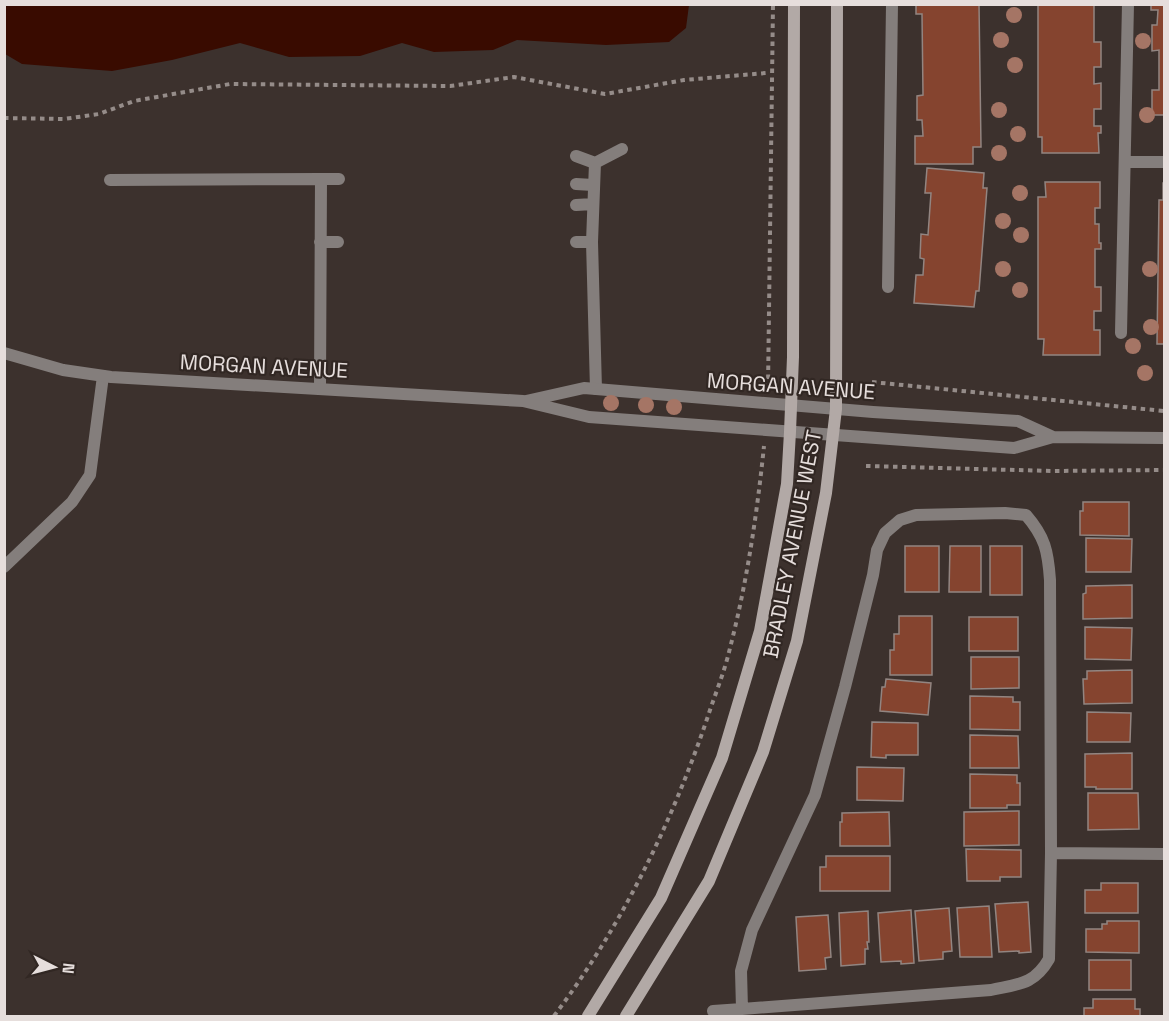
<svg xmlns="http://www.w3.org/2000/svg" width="1169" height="1021" font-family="'Space Grotesk',sans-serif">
  <rect width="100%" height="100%" fill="#3c312d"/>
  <!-- water -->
  <path fill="#390b00" d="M689,5L686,28L669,42L606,45L517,40L493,50L434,52L402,43L360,56L289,57L240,43L172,60L112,71L22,64L5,54V5Z"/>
  <!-- building -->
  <path fill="#85442f" stroke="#928581" stroke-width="1.5" d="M916,4H979L981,147H973V164H915V136H923L922,120H917V96L923,95L922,14H916Z
    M1038,4H1094V42H1101V67H1094V84L1101,83V109H1094V126H1101V133H1098L1099,153H1042V137H1038Z
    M1151,4H1164V115H1152V90H1159V50L1152,51V25H1157L1158,10H1151Z
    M927,168L984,173L983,188H987L979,291H976L974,307L914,303L916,275H923L924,259L920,258L921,234L928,235L931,193H925Z
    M1045,182H1100V208H1095V224H1099V243H1101V249H1095V287H1101V311H1094V330H1100V355H1043L1044,339H1038V197H1046Z
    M1163,183H1164V344H1157L1159,200H1163Z
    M1083,502H1129V536L1080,535V511H1083Z
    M1086,538L1132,539L1131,572H1086Z
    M905,546H939V592H905Z
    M950,546H981V592H949Z
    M990,546H1022V595H990Z
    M1132,585V618L1083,619V594L1086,593V586Z
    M899,616H932V675H890V650H894V634H899Z
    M969,617H1018V651H969Z
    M1085,627L1132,628L1131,660L1085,659Z
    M971,657H1019V688L971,689Z
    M1132,670V703L1084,704L1083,679H1087V671Z
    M886,679L931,683L928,715L880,711L882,687H885Z
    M970,696L1013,697V702H1020V730L970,729Z
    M1087,712L1131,713L1130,742H1087Z
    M872,722L918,723V755H886V758L871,757Z
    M970,735L1018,736L1019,768H970Z
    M1132,753V789H1096V787H1085V754Z
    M857,767L904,768L903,801L857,800Z
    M970,774L1017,775V783H1020V805H1007V808H970Z
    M1088,793H1138L1139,829L1088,830Z
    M1019,811V845L964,846V812Z
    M889,812L890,846H840V822H842V813Z
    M966,849L1021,850V877H1000V881H967Z
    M826,856H890V891H820V867H826Z
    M1101,883H1138V913H1085V890H1101Z
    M1028,902L1031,952L1019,953V951L999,952L995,904Z
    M989,906L992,957H960L957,908Z
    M949,908L952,951L943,952V959L919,961L915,911Z
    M911,910L914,963L901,964V961L881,962L878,913Z
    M868,911L869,942H867L868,949H865V964L841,966L839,913Z
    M828,915L831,957L825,958L826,969L799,971L796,917Z
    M1107,921H1139V953L1086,952V929H1102V924H1107Z
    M1089,960H1131V990H1089Z
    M1093,999H1135V1009H1140V1016H1084V1008H1093Z"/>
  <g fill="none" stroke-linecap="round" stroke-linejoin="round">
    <!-- path -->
    <path stroke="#958c89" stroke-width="4" stroke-dasharray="4.5 4.5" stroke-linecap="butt" d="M4,118L64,119L99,114L134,101L230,84L450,86L514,77L605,94L684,80L766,73
      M872,382L1164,411
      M768,388L773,4
      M866,466L1052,471L1164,470
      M554,1016C622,926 673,821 709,713C716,692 725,670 730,648C747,582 757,514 764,446"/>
    <!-- lane -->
    <path stroke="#847e7c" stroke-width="12" d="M576,156L595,163
      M1125,162H1164
      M321,179H339
      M110,180L321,179L320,389
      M576,184L593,185
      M576,205L593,204
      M320,242H338
      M576,242H592
      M888,287L892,4
      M1121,333L1128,4
      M596,389L592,242L595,163L622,149
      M4,567L72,502L90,475L103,376
      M1051,853L1164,854
      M713,1011L742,1009L991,990C1018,984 1034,985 1049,959L1051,853L1050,580C1048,551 1045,537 1026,515L1005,513L916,515L900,520L885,533L877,550L873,575L845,687L815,795L752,930L741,971L742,1009"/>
    <!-- street -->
    <path stroke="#847e7c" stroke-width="12" d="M4,353L63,370L111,377L523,401L589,417L1014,448L1053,437L1164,438
      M526,401L584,388L873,412L1018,421L1053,437"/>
    <!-- secondary -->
    <path stroke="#b2a9a6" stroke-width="12" d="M588,1016L661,898L722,758L760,631L787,484L790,432L793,357L794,4
      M626,1016L709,881L763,752L797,641L826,493L836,409L837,4"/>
  </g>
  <!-- trees -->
  <g fill="#a57565">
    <circle cx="1014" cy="15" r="8"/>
    <circle cx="1001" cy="40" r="8"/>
    <circle cx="1143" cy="41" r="8"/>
    <circle cx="1015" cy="65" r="8"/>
    <circle cx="999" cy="110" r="8"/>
    <circle cx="1147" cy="115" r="8"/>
    <circle cx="1018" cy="134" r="8"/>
    <circle cx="999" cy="153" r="8"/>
    <circle cx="1020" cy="193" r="8"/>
    <circle cx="1003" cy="221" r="8"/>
    <circle cx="1021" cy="235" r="8"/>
    <circle cx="1003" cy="269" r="8"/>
    <circle cx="1150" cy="269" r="8"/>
    <circle cx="1020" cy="290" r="8"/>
    <circle cx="1151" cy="327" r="8"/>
    <circle cx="1133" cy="346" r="8"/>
    <circle cx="1145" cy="373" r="8"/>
    <circle cx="611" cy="403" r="8"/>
    <circle cx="646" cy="405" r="8"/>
    <circle cx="674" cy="407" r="8"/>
  </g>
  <g text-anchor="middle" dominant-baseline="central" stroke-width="4.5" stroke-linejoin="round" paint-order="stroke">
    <!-- street labels -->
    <g font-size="21" fill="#e6dedc" stroke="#312723">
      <text transform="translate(264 366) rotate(3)">MORGAN AVENUE</text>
      <text transform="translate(791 386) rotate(4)">MORGAN AVENUE</text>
      <text transform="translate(792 544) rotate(-79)">BRADLEY AVENUE WEST</text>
    </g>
  </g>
  <!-- border -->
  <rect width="1169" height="1021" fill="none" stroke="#e6dedc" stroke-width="12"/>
  <!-- north arrow -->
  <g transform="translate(54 967) rotate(96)" stroke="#312723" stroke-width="4.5" paint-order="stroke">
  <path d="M0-4.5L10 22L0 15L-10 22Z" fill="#e6dedc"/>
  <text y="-9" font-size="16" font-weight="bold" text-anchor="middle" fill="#e6dedc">N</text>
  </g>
</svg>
